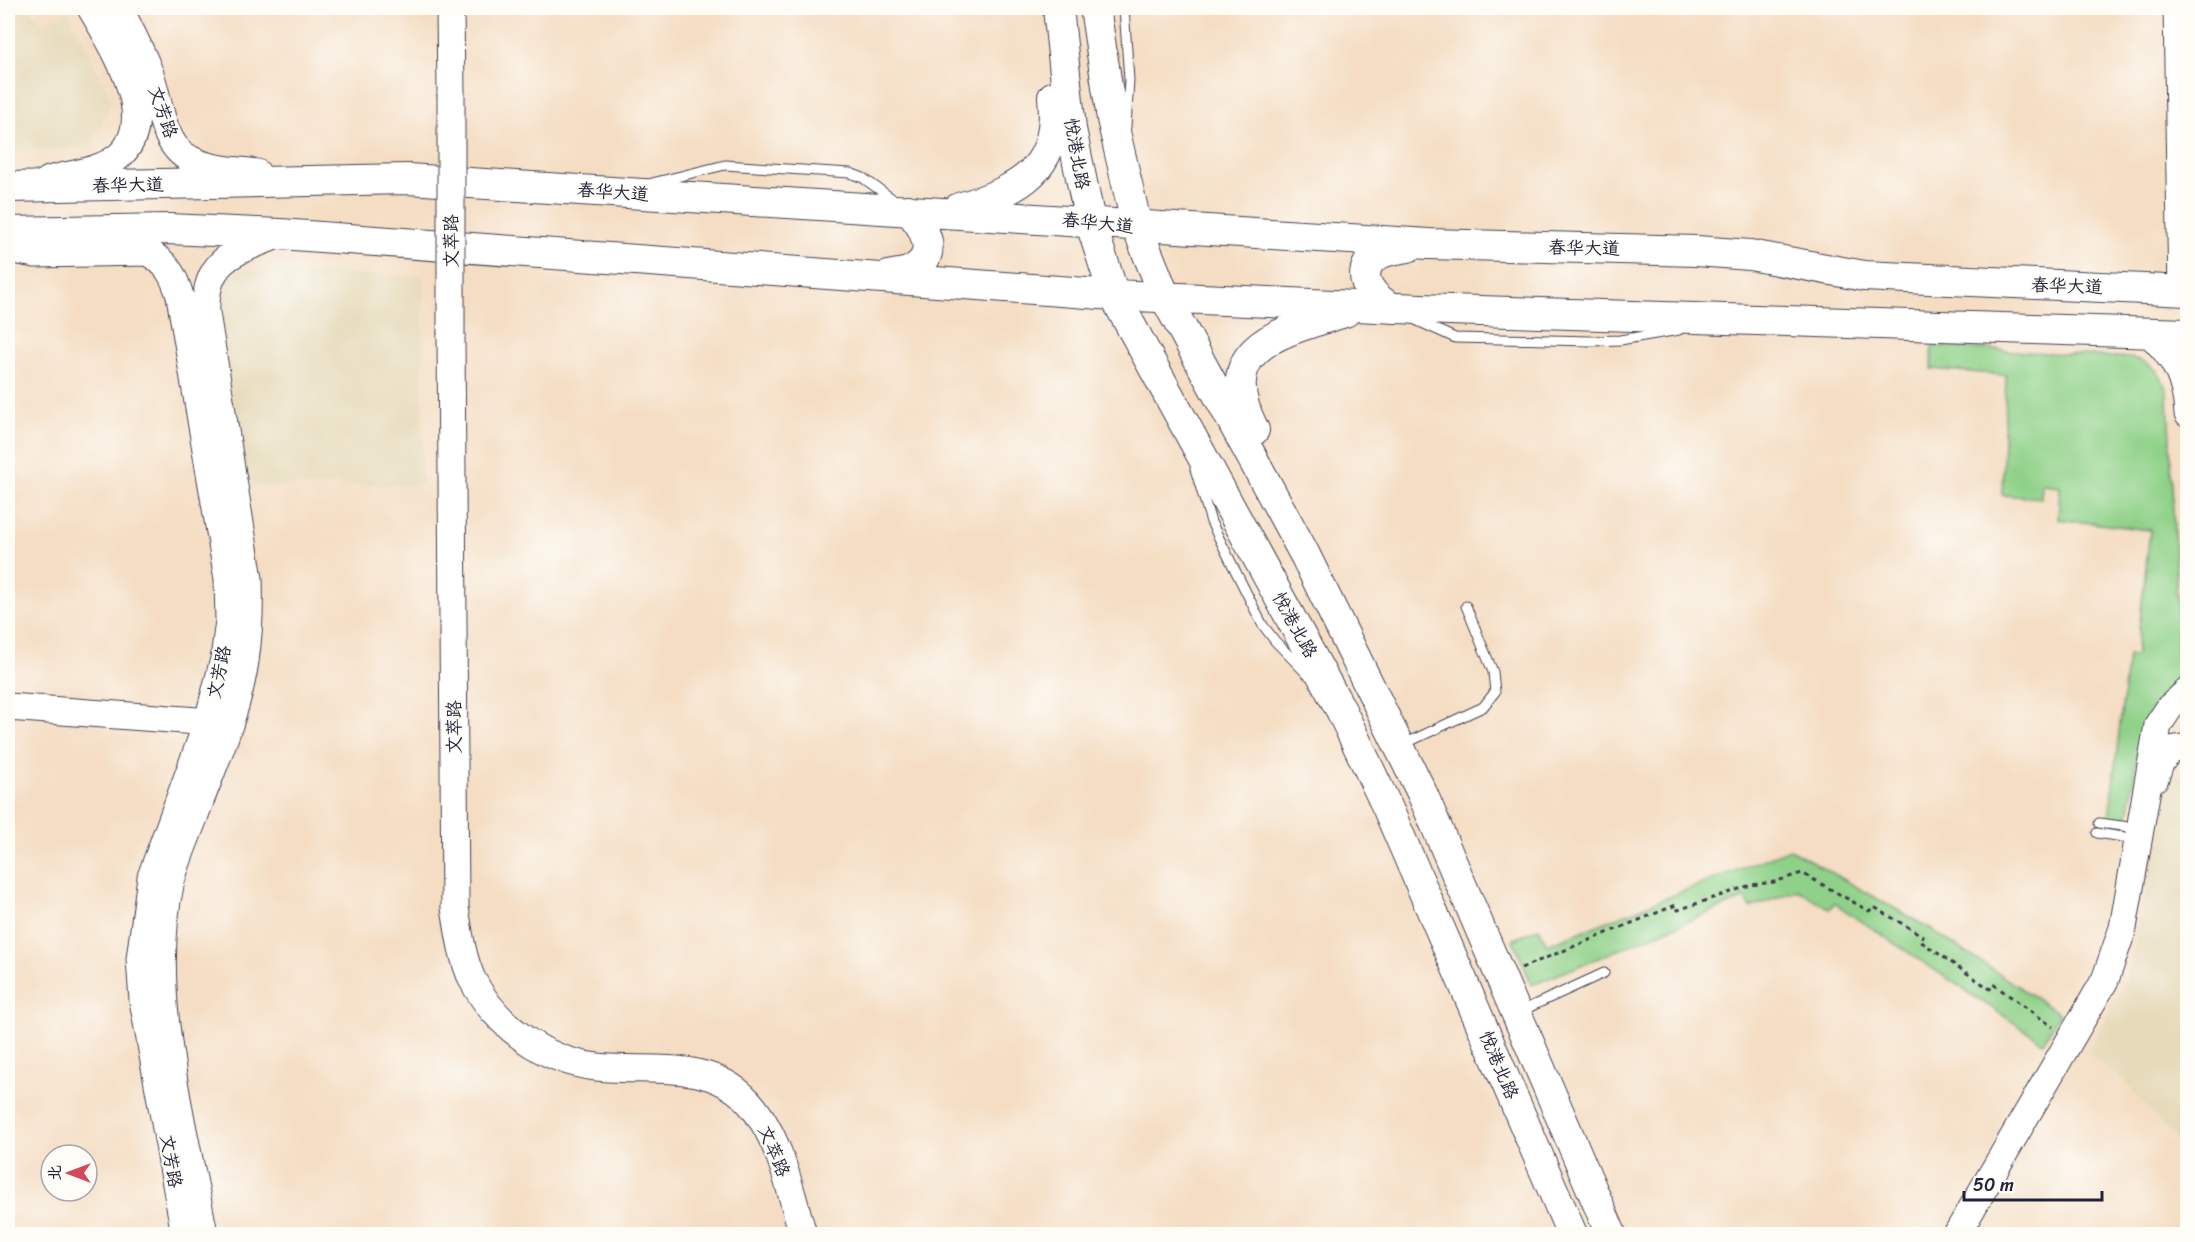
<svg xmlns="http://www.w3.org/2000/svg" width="2195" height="1242" font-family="Sriracha,'LXGW WenKai TC',sans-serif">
  <rect width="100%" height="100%" fill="#fdfcf7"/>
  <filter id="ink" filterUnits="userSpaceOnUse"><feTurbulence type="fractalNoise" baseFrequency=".0167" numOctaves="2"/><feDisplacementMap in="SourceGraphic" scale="12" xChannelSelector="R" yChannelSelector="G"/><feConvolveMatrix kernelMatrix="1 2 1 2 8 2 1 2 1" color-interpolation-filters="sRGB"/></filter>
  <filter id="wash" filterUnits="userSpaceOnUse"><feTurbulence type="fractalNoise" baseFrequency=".008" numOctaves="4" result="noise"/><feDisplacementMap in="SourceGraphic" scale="24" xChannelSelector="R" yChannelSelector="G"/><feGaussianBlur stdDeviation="1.35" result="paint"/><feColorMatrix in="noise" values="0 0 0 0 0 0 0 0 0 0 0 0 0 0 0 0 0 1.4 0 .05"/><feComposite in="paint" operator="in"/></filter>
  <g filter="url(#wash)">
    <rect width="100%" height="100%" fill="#f4ddc2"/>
    <!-- built -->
    <path fill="#e6daba" d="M8,8H29L43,25L68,11L112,101L90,148L8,150Z
      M236,270L423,277L422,485L245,486L215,296Z
      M2168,774L2187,776V1153L2128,1085L2087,1052L2123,988L2132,961Z"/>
    <!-- park -->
    <path fill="#8fd188" stroke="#587a62" stroke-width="1.5" d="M1932,346L2132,358C2155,363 2163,375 2168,397L2180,667C2177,685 2157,697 2149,714C2136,744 2134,783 2128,815L2120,820L2109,819L2128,655L2136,656L2150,530L2058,519L2060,486L2042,484L2041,498L2002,495L2006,375L1932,369Z
      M1790,849L1927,927L2060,1014L2043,1042L1834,903L1830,909L1798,890L1750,908L1745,898L1532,985L1513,940L1539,928L1547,945Z"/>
  </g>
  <g filter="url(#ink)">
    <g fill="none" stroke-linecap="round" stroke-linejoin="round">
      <defs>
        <path id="lane" d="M1124,8L1129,80L1126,127
          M652,183L725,165L850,173L863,178L894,200
          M1413,319L1455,338L1591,341L1620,340L1679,330
          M1195,469L1211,522L1262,624L1275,641L1308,675
          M1404,744L1483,707L1495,692L1493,672L1466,606
          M2099,823L2137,828
          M2097,833L2136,839
          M1521,1011L1604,973"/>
        <path id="secondary" d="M119,8C130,29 141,51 150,74C160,101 161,145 190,159C210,170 235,170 257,173
          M450,8L451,94
          M2177,8L2182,291
          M49,180C71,174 101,171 118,157C162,120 112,45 91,8
          M8,249L35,254L147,252C167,262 174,276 180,296L228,579L229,621L224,659L208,721L151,877L140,959L143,1000L185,1234
          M2149,333C2175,357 2186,379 2188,414
          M451,335L455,908C459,932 462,957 472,979C496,1026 544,1061 597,1067C649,1073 708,1058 748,1101C780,1136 790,1191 803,1234
          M8,707L225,723
          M2155,778L2160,763L2170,750L2188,747
          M204,1234C184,1125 146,995 170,885C176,860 188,835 196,812C214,763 238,712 245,661C249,633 250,607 249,579L206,313C204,259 234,252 278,235
          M1957,1234L2105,980L2123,928L2158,725L2170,707L2188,691"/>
        <path id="primary" d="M1058,8L1071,129L1090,221L1114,295L1341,710L1388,809L1572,1234
          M1095,8L1112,119L1137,227L1165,297L1305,555L1422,793L1611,1234
          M8,187L408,179L1429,244L1697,251L1750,255L1864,276L2188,291
          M959,208C1020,190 1061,169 1053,97
          M8,232L169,229L280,234L1114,295L1420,309L2188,334
          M889,276C896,274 906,274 912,270C940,255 925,227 908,210
          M1392,308C1375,300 1354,278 1372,259C1381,250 1397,249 1408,247
          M1254,430C1211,346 1281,332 1345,312"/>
      </defs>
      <!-- lane casing -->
      <use href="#lane" stroke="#423e4f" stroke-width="11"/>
      <!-- secondary casing -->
      <use href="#secondary" stroke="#423e4f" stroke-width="29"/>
      <!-- primary casing -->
      <use href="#primary" stroke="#423e4f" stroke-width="32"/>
      <!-- path -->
      <path stroke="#423e4f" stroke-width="3" stroke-dasharray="4.5 4.5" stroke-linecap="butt" d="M1521,968L1676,905L1678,910L1751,885L1774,882L1802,873L1869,911L1874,907L1923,936L1920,941L1990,989L1993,984L2053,1027"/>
      <!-- lane -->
      <use href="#lane" stroke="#fff" stroke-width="9"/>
      <!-- secondary -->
      <use href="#secondary" stroke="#fff" stroke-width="27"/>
      <!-- primary -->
      <use href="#primary" stroke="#fff" stroke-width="30"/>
      <defs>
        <path id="secondary-bridge" d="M451,335V94"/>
      </defs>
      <!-- secondary-bridge casing -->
      <use href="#secondary-bridge" stroke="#423e4f" stroke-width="29" stroke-linecap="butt"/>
      <!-- secondary-bridge -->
      <use href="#secondary-bridge" stroke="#fff" stroke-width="27"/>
    </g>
  </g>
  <g text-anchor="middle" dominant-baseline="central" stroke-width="4.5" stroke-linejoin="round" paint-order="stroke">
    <!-- street labels -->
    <g font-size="18" fill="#22223b" stroke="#fdfcf7">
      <text transform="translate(163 112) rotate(71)">文芳路</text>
      <text transform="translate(1077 154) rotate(80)">悦港北路</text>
      <text transform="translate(128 185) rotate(-1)">春华大道</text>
      <text transform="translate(613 192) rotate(4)">春华大道</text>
      <text transform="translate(1098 223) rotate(6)">春华大道</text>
      <text transform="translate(451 241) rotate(-90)">文萃路</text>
      <text transform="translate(1584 248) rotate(1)">春华大道</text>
      <text transform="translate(2067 286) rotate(2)">春华大道</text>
      <text transform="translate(1295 625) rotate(61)">悦港北路</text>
      <text transform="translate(219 672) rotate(-78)">文芳路</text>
      <text transform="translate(454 727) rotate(-90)">文萃路</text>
      <text transform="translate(1499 1065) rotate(67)">悦港北路</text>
      <text transform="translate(774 1151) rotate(67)">文萃路</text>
      <text transform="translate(171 1161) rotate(80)">文芳路</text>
    </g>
  </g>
  <!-- margin -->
  <rect width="2195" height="1242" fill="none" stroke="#fdfcf7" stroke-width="30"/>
  <!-- north arrow -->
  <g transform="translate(69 1173) rotate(270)"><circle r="28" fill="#fdfcf7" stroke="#a5a5ac" stroke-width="1.5"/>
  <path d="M0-4.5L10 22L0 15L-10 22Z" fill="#d1495b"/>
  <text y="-9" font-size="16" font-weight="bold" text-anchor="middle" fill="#22223b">北</text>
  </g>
  <!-- scale -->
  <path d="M1964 1191v9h138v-9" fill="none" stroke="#22223b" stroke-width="3"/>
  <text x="1973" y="1191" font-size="18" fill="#22223b" stroke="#fdfcf7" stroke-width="4.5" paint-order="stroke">50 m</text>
</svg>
